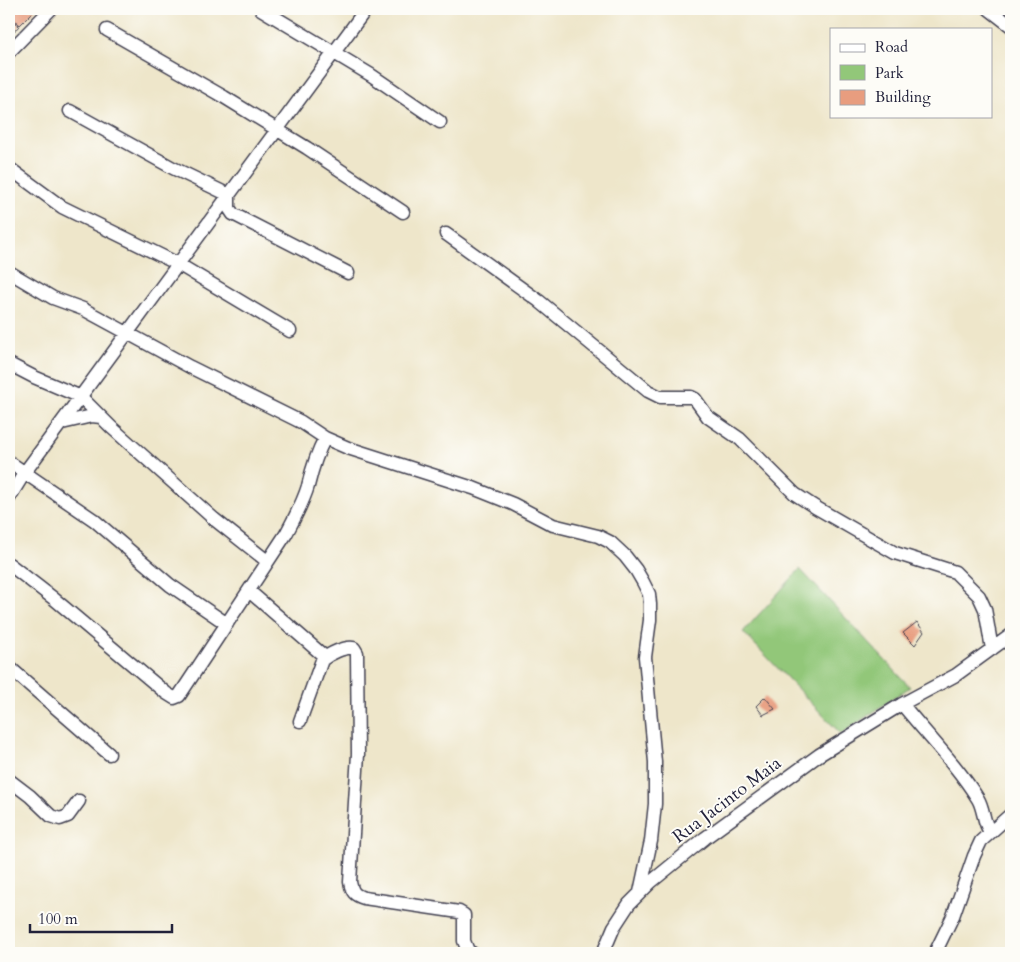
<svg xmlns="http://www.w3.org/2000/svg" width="1020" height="962" font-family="Cardo,serif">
  <rect width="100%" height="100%" fill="#fdfcf7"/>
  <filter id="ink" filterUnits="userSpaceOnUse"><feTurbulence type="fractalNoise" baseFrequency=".02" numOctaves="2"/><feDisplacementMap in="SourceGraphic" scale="10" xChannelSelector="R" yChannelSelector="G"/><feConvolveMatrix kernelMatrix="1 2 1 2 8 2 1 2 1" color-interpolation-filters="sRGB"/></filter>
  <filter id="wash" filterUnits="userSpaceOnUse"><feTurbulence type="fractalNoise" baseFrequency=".0096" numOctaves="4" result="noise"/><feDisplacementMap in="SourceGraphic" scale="20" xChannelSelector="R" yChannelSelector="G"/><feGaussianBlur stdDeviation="1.12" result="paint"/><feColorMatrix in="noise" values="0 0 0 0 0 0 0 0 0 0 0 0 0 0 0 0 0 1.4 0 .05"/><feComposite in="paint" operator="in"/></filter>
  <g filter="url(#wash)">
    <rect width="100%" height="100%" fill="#eee6ca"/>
    <!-- green -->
    <path fill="#92c779" stroke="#5a745a" d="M800,569L910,687L841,734L743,632Z"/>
    <g id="blocks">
      <!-- building -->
      <path fill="#e89d7f" d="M18,9H33L35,10L20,25L10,16Z
        M9,17L19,26L9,37Z
        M917,622L924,632L915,645L903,633Z
        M765,697L775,709L763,715L756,706Z"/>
    </g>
  </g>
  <g filter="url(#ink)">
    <use href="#blocks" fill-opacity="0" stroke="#413f50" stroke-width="1"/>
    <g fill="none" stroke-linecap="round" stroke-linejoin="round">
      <defs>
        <path id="minor" d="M261,9L371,75L440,122
          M989,9L1011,26
          M107,30L224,97L307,148L403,212
          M9,52L51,9
          M70,111L173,168L229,195V208L233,214L348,273
          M9,168L62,207L178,264L290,331
          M446,234L539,301L648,391L660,397H691L695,399L708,417L740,439L795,494L815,507L895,553L955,572L979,596L985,609L992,649
          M9,272L53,298L83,309L190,367L301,422L325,438L348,448L473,488L513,504L553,525L598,536L610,542L625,556L636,570L643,582L649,594L650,604V620L645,657L655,762V804L651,841L640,892
          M9,364L34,377L81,397L111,427L214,519L267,561
          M62,423L92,416L101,417
          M9,462L94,520L170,585L227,624
          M9,498L25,472L366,9
          M9,564L53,598L166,693L174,698L179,696L286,534C294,519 303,503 308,486C312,469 316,454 325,438
          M249,591L325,657
          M9,667L109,754
          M902,704C927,735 957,765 978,799C984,809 983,822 990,832
          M300,721L322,660C329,654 345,646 354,648L357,653L358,754L350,882C352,892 354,895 364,898L459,912L464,915V941L468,951L472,953
          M9,780L30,796L51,816L60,819L68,816L79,801
          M603,953L614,927L629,904L651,882L705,838L819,755L902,704L956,675L1011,635
          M935,953L953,916L974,856L981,841L1011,814"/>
      </defs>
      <!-- minor casing -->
      <use href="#minor" stroke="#413f50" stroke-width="15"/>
      <!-- minor -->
      <use href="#minor" stroke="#fff" stroke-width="12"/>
    </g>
  </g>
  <g text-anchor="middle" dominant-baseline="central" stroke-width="4" stroke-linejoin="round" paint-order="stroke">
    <!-- street labels -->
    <g font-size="18" fill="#22223b" stroke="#fdfcf7">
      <text transform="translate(727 800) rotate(-37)">Rua Jacinto Maia</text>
    </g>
  </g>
  <!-- margin -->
  <rect width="1020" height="962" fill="none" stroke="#fdfcf7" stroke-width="30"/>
  <!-- legend -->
  <rect x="830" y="28" width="162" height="90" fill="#fdfcf7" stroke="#a5a5ac"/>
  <rect x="840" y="44" width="25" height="8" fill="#ffffff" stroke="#a5a5ac"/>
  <text x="875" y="52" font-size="15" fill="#22223b">Road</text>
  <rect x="840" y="65" width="25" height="15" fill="#92c779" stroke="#a5a5ac"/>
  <text x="875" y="78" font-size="15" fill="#22223b">Park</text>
  <rect x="840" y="90" width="25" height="15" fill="#e89d7f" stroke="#a5a5ac"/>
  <text x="875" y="102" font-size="15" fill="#22223b">Building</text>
  <!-- scale -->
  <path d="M30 924v8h142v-8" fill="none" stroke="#22223b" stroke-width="2.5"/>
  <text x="38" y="924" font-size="15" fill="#22223b" stroke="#fdfcf7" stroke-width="4" paint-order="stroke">100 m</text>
</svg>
